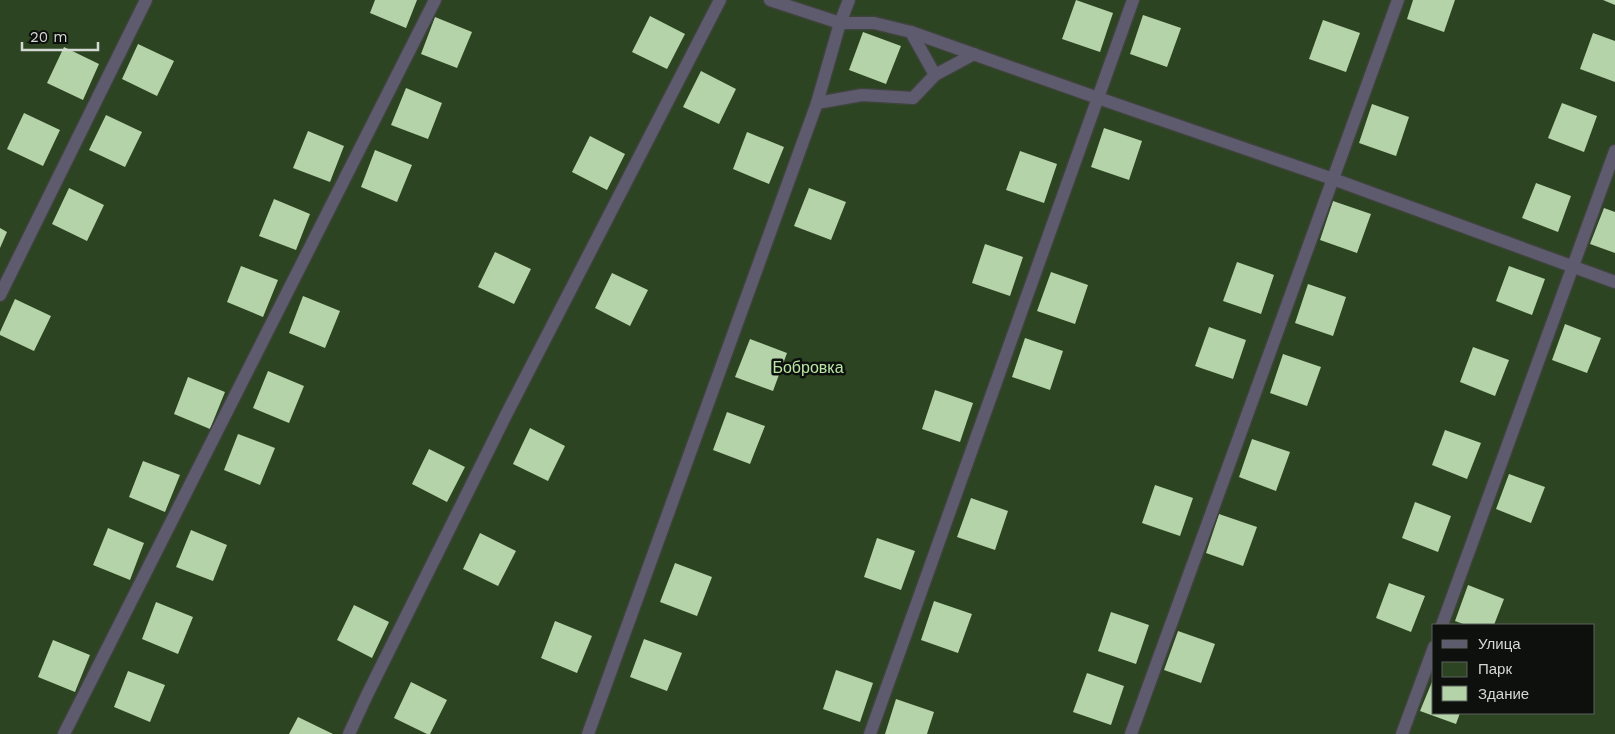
<svg xmlns="http://www.w3.org/2000/svg" width="1615" height="734" font-family="'Work Sans',sans-serif">
  <rect width="100%" height="100%" fill="#22281f"/>
  <!-- green -->
  <path fill="#2c4421" fill-rule="evenodd" d="M0,0H1615V734H0ZM1434,625H1594V713H1434Z"/>
  <!-- building -->
  <path fill="#b5d3a8" d="M375,0H417L406,28L370,13Z
    M1076,0L1113,13L1100,52L1062,39Z
    M1413,0H1455L1444,32L1407,19Z
    M1603,0H1615V5Z
    M1143,15L1181,28L1167,67L1130,54Z
    M650,16L685,34L667,69L632,52Z
    M435,17L472,32L457,68L421,54Z
    M1323,20L1360,33L1346,72L1309,59Z
    M863,32L901,46L886,84L849,70Z
    M1593,33L1615,41V82L1580,69Z
    M138,44L174,61L157,96L122,79Z
    M64,47L99,64L83,100L47,83Z
    M701,71L736,89L719,124L683,107Z
    M406,88L442,103L428,139L391,125Z
    M1562,103L1597,116L1584,152L1548,138Z
    M1372,104L1409,117L1396,156L1359,143Z
    M24,113L60,130L43,166L7,149Z
    M106,115L142,132L125,167L89,150Z
    M1104,128L1142,141L1129,180L1091,167Z
    M308,131L344,146L330,182L293,168Z
    M747,132L784,147L769,184L733,169Z
    M590,136L625,154L607,190L572,172Z
    M375,150L412,165L397,202L361,187Z
    M1020,151L1057,164L1044,203L1006,190Z
    M1536,183L1571,196L1558,232L1522,218Z
    M69,188L104,205L87,241L52,224Z
    M809,188L846,202L831,240L794,226Z
    M274,199L310,214L296,250L259,236Z
    M1333,201L1371,214L1357,253L1320,240Z
    M1604,208L1615,212V253L1590,244Z
    M0,228L7,232L0,248Z
    M985,244L1023,257L1010,296L972,283Z
    M495,252L531,269L514,304L478,287Z
    M1237,262L1274,275L1261,314L1223,301Z
    M241,266L278,280L263,317L227,302Z
    M1509,266L1545,279L1532,315L1496,301Z
    M1051,272L1088,285L1075,324L1037,311Z
    M612,273L648,290L630,326L595,308Z
    M1308,284L1346,297L1333,336L1295,323Z
    M303,296L340,311L325,348L289,333Z
    M15,299L51,316L34,351L0,335V332Z
    M1565,324L1601,338L1587,373L1552,360Z
    M1209,327L1246,340L1233,379L1195,366Z
    M1025,338L1063,351L1050,390L1012,377Z
    M750,339L787,353L773,391L735,377Z
    M1473,347L1509,360L1495,396L1460,382Z
    M1283,354L1321,367L1307,406L1270,393Z
    M268,371L304,386L289,423L253,408Z
    M188,377L225,392L210,429L174,414Z
    M935,390L973,403L960,442L922,429Z
    M727,412L765,426L750,464L713,450Z
    M530,428L565,446L548,481L513,464Z
    M1445,430L1481,443L1467,479L1432,465Z
    M238,434L275,448L260,485L224,470Z
    M1252,439L1290,452L1276,491L1239,477Z
    M429,449L465,467L447,502L412,484Z
    M143,461L180,475L165,512L129,497Z
    M1509,474L1545,487L1531,523L1496,509Z
    M1155,485L1193,498L1180,536L1142,523Z
    M971,498L1008,511L995,550L957,537Z
    M1415,502L1451,516L1438,552L1402,538Z
    M1219,514L1257,527L1243,566L1206,553Z
    M108,528L144,543L130,580L93,565Z
    M191,530L227,545L213,581L176,567Z
    M480,533L516,551L498,586L463,569Z
    M877,538L915,551L901,590L864,577Z
    M675,563L712,577L697,616L660,602Z
    M1389,583L1425,596L1411,632L1376,618Z
    M1468,585L1504,599L1494,625H1466L1455,621Z
    M934,601L972,614L958,653L921,640Z
    M156,602L193,617L178,654L142,639Z
    M354,605L389,622L372,658L337,640Z
    M1111,612L1149,625L1136,664L1098,651Z
    M555,621L592,636L577,673L541,658Z
    M1178,631L1215,644L1201,683L1164,670Z
    M644,639L682,653L667,691L630,677Z
    M53,640L90,655L75,692L38,677Z
    M836,670L873,683L860,722L823,709Z
    M128,671L165,685L150,722L114,707Z
    M1087,673L1124,686L1111,725L1073,712Z
    M1434,677V713H1460L1456,724L1420,711Z
    M411,682L447,700L430,734H427L394,718Z
    M896,699L934,712L927,734H885Z
    M298,717L333,734H289Z"/>
  <g fill="none" stroke-linecap="round" stroke-linejoin="round">
    <defs>
      <path id="lane" d="M911,32L935,75
        M817,103L862,95L913,98L935,75L974,54
        M64,734L435,0"/>
      <path id="street" d="M770,0L840,23H874L911,32L1098,98L1333,179L1615,282
        M0,295L146,0
        M1442,625L1615,151
        M349,734L366,697L507,413L720,0
        M588,734L817,103L840,23L849,0
        M870,734L1133,0
        M1131,734L1398,0
        M1402,734L1434,647"/>
    </defs>
    <!-- lane casing -->
    <use href="#lane" stroke="#3e443c" stroke-width="15"/>
    <!-- street casing -->
    <use href="#street" stroke="#3e443c" stroke-width="15"/>
    <!-- lane -->
    <use href="#lane" stroke="#5f5b6e" stroke-width="12"/>
    <!-- street -->
    <use href="#street" stroke="#5f5b6e" stroke-width="12"/>
  </g>
  <g text-anchor="middle" dominant-baseline="central" stroke-width="5" stroke-linejoin="round" paint-order="stroke">
    <!-- park labels -->
    <g font-size="16" fill="#b9e5a6" stroke="#0d100c">
      <text x="808" y="367">Бобровка</text>
    </g>
  </g>
  <!-- legend -->
  <rect x="1432" y="624" width="162" height="90" fill="#0d100c" stroke="#5d605c"/>
  <rect x="1442" y="640" width="25" height="8" fill="#5f5b6e" stroke="#5d605c"/>
  <text x="1478" y="649" font-size="15" fill="#d4d9d3">Улица</text>
  <rect x="1442" y="662" width="25" height="15" fill="#2c4421" stroke="#5d605c"/>
  <text x="1478" y="674" font-size="15" fill="#d4d9d3">Парк</text>
  <rect x="1442" y="686" width="25" height="15" fill="#b5d3a8" stroke="#5d605c"/>
  <text x="1478" y="699" font-size="15" fill="#d4d9d3">Здание</text>
  <!-- scale -->
  <path d="M22 42v8h76v-8" fill="none" stroke="#d4d9d3" stroke-width="2.5"/>
  <text x="30" y="42" font-size="15" fill="#d4d9d3" stroke="#0d100c" stroke-width="4" paint-order="stroke">20 m</text>
</svg>
